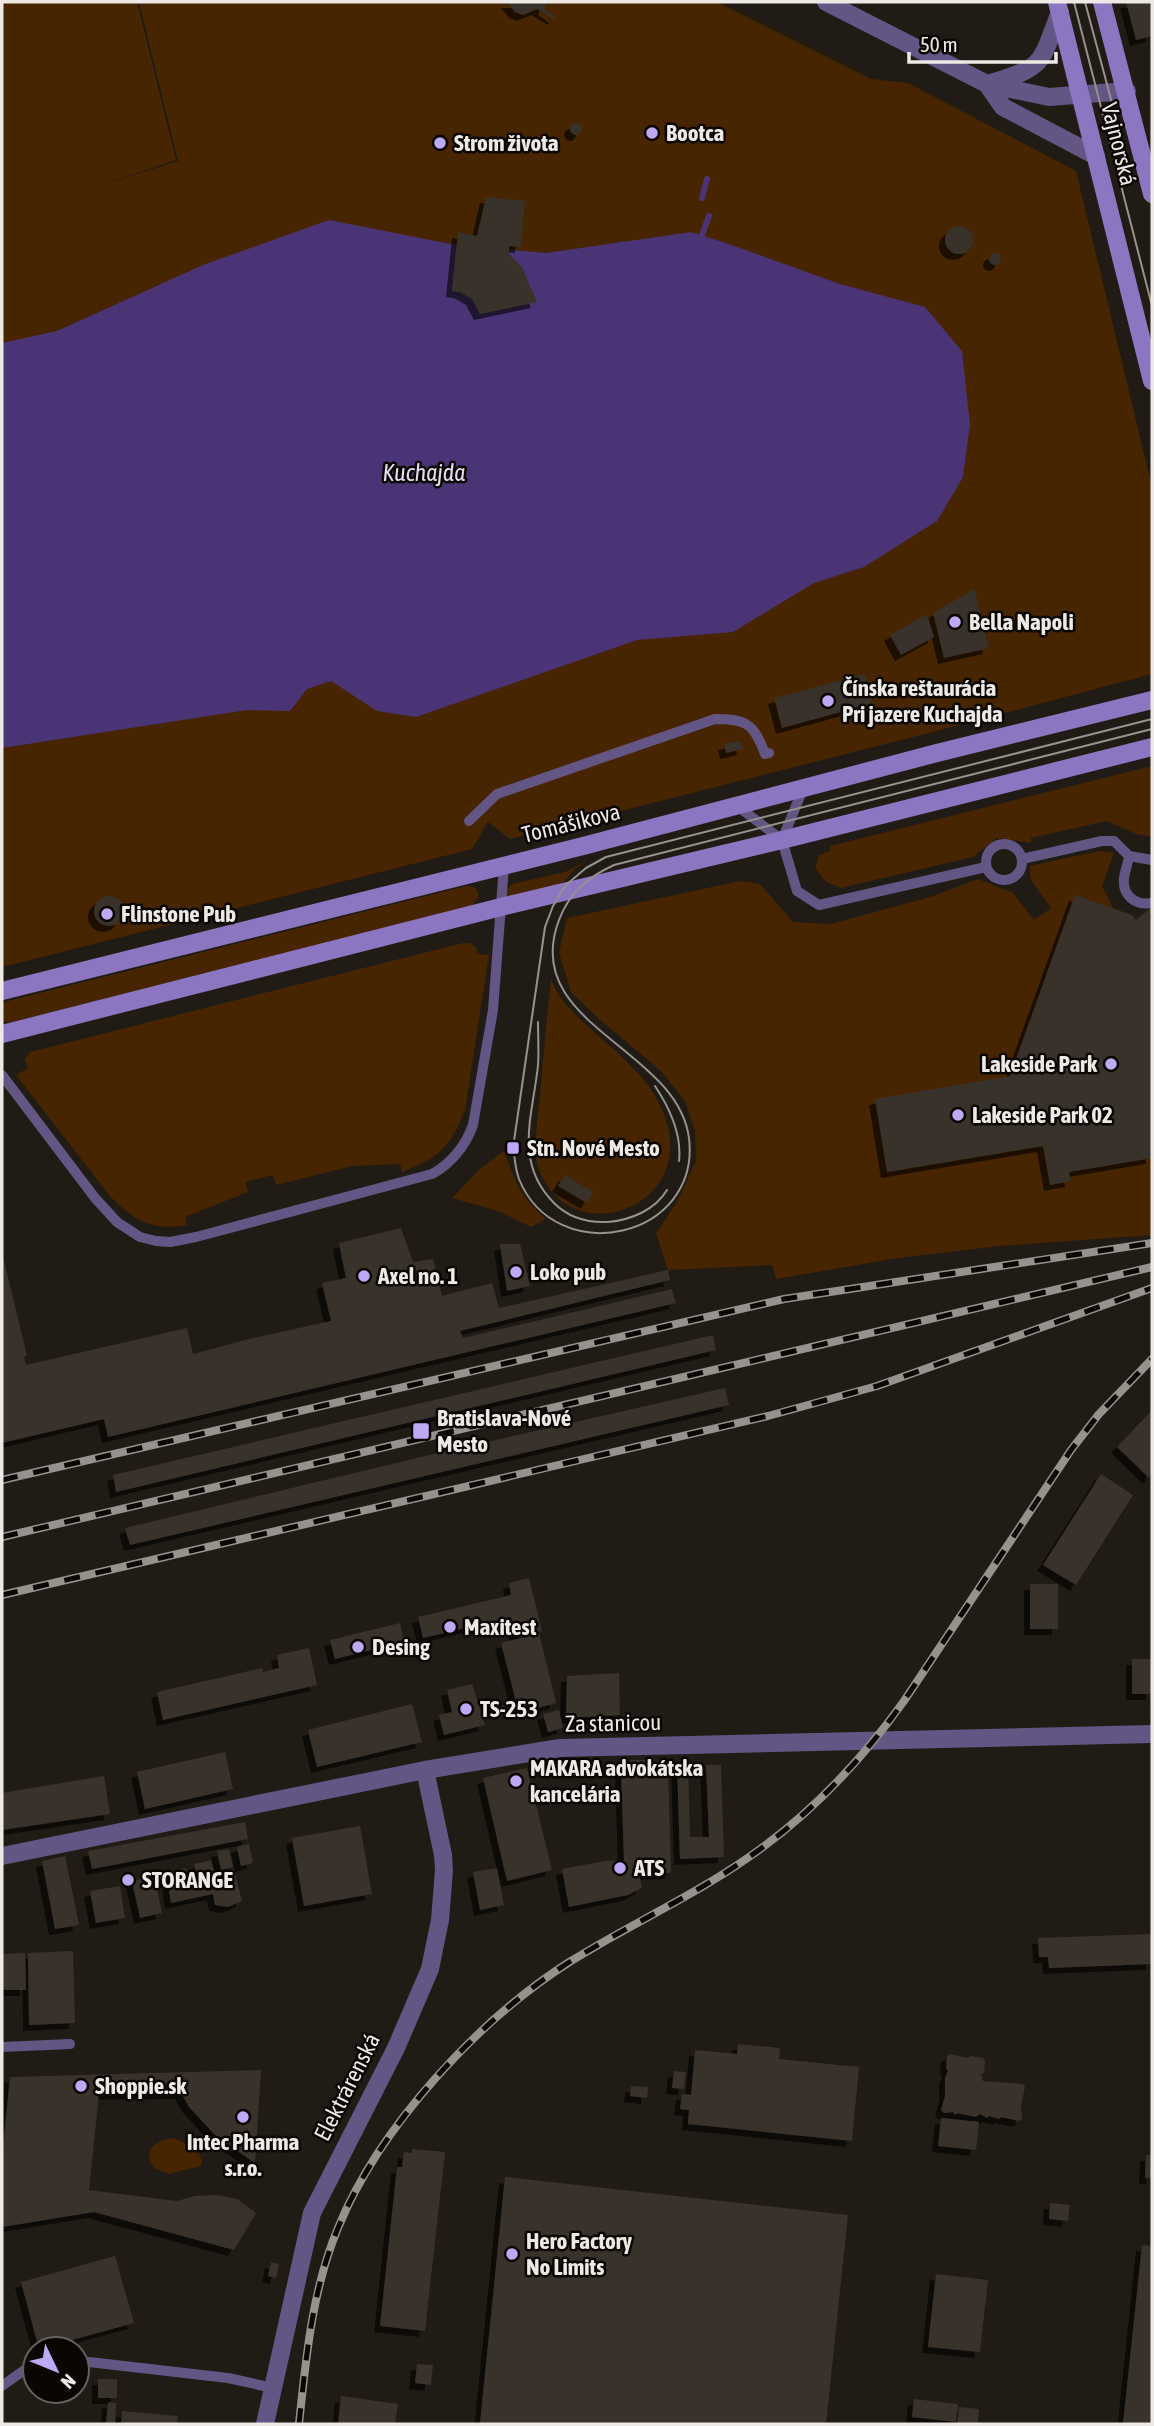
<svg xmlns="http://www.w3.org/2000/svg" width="1154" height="2426" font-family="'Asap Condensed',sans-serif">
  <defs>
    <filter id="shadow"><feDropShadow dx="-6" dy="6" stdDeviation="0" flood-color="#0009"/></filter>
  </defs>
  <rect width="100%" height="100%" fill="#211b15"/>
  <!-- green -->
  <path fill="#462500" d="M2,2H137L176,160L99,186L178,161L139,2H717L871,79L908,83L1076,171L1152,487V674L933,732L510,839L488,822L472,849L2,967Z
    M1152,766V837L1136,834L1107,821L1031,838V843L997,838L973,857L841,888L826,882L815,868L819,855L830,851V846Z
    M1099,851L1114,853L1102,886L1113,908L1137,926L1152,923V1235L1000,1246L898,1258L776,1279L772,1265L668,1270L656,1233L676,1204L696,1161L695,1131L685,1101L662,1072L598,1018L571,992L559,953L567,918L740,881L760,884L793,922L831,924L930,897L978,879L1013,893L1034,920L1051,908L1031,880L1029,866Z
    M586,861L573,871L562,884L503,899L506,890L512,884L565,872Z
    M466,886C482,886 482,898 470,906L12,1022L2,1021V1004L8,1001Z
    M463,943H470L476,948L477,954L489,955L465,1110C450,1147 439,1158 402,1172L400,1164L352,1166L276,1185L273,1175L245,1182L248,1192L185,1217L187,1225C151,1231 134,1221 109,1195L16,1075L28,1068L25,1060L30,1052Z
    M551,979C555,987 558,996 564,1002C599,1044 654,1070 668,1127C688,1212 569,1249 539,1170C532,1153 538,1115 540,1096C543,1057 547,1018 551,979Z
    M504,1151C516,1183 520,1196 546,1219L531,1227L498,1211L452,1198L482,1167Z
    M172,2138C185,2142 205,2150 201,2166L168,2174L154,2168C142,2151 155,2140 172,2138Z"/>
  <!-- water -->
  <path fill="#4a3475" d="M329,220L451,244L546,253L691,232L726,243L840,284L925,307L962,351L970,425L963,477L937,521L864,567L814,583L733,632L637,640L416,717L377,711L331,681L307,689L290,711L247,710L2,748V343L57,331L203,265Z"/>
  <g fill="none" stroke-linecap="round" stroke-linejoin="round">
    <!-- stream -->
    <path stroke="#4a3475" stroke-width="6" d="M702,198L707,179
      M702,235L709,216"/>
  </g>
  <!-- building -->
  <path fill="#38312b" filter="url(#shadow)" d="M507,2H547L544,9L555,17L554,19L537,9L523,15L515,12Z
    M1126,2H1152V36L1136,40Z
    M570 129a6 6 0 1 1 12 0a6 6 0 1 1-12 0Z
    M486,197L525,201L521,247L509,246V254L522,267L537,302L480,314L472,299L460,292L452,291L458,232L477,236Z
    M945 240a14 14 0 1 1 28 0a14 14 0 1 1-28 0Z
    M989 259a6 6 0 1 1 12 0a6 6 0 1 1-12 0Z
    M974,589L989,648L944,658L933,613Z
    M927,614L934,637L901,655L890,635Z
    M865,674L873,703L782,728L774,698Z
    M741,741L743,749L726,753L724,744Z
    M1075,895L1132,915L1136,920L1152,907V1158L1069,1172L1071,1181L1050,1185L1043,1146L887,1172L875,1099L1010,1076Z
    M94 911a15 15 0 1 1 30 0a15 15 0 1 1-30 0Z
    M565,1175L593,1192L587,1203L558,1186Z
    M401,1228L413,1262L433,1259L442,1296L492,1283L499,1308L668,1270L670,1280L460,1331L463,1338L672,1289L676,1303L108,1437L104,1419L2,1443V1252L27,1356L24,1357L26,1365L187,1328L193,1354L249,1339L331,1321L322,1283L346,1278L339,1243Z
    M500,1244H520L530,1286L507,1291Z
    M713,1335L716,1350L116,1492L113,1475Z
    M725,1388L729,1405L130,1545L125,1528L434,1454Z
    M1152,1410V1474L1149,1478L1117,1447Z
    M1101,1474L1133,1495L1076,1585L1043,1565Z
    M529,1578L542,1631L516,1637L511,1617L423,1638L418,1617L511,1595L509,1583Z
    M1030,1584H1058V1629H1030Z
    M400,1623L404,1642L335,1659L330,1640Z
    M539,1633L556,1703L519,1713L501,1643Z
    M309,1648L317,1685L163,1720L157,1692L262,1668L263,1672L279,1668L277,1655Z
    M1132,1659H1152V1694H1132Z
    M619,1673L620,1715L566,1718L567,1676Z
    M472,1684L485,1725L444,1735L439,1715L452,1712L447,1690Z
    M412,1704L422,1742L317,1767L308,1730Z
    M559,1710L563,1728L548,1732L543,1714Z
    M225,1752L233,1789L145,1809L137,1772Z
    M630,1760H654L655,1769L668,1768L671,1873L639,1874L642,1888L628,1895L569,1907L562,1869L605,1861L624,1860L621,1769H631Z
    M677,1763H688L690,1837H709L706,1765H721L724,1857L680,1859Z
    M527,1768L552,1870L507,1881L483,1778Z
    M104,1776L110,1814L2,1830V1793Z
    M245,1822L248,1839L92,1869L88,1851Z
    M360,1826L372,1894L304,1906L292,1838Z
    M249,1844L253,1863L241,1866L237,1847Z
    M229,1849L233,1867L221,1870L217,1851Z
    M65,1856L79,1925L55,1929L42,1861Z
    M211,1860L214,1871L197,1875L194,1864Z
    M186,1868L188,1877L170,1881L168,1872Z
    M497,1868L504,1905L480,1910L473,1872Z
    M234,1869L242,1901L228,1907L215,1905L213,1894L171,1903L168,1884Z
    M159,1875L161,1883L156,1884L162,1913L140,1918L132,1881Z
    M120,1886L125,1918L96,1923L90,1891Z
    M1152,1934V1964L1049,1968L1048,1957H1039L1038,1938Z
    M69,1951H73L75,2023L29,2025L28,1953Z
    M25,1953L26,1990H2V1954Z
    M738,2044L780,2048L779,2059L859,2067L852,2141L688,2124L689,2110L680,2109L682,2094L691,2095L695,2050L737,2054Z
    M950,2054L968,2058L971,2056L983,2058L985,2061L984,2073L981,2074L983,2081L1023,2084L1025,2087L1021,2105L1022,2119L1019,2121L1001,2117L999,2119L989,2116L987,2118L980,2114L976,2117L957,2113L955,2115L953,2112L944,2113L941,2110L945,2096V2078L948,2071L946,2068L947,2056Z
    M261,2070L255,2163L216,2136L189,2107L181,2093L99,2094L89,2190L177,2201L195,2196L217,2195L237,2199L256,2213L234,2250L94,2212L2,2227V2157L10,2077Z
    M674,2071L686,2072L684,2089L672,2088Z
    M631,2086L648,2087L647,2098L630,2096Z
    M941,2118L979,2122L976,2150L938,2146Z
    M412,2149L445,2152L425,2331L380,2326L397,2167H402L404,2152L412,2153Z
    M1146,2155H1152V2178H1145Z
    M505,2177L848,2215L826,2424H480Z
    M1050,2203L1070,2205L1068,2221L1049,2219Z
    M1142,2245L1152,2246V2424H1123Z
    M115,2256L134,2323L39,2349L21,2282Z
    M271,2262L279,2264L276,2278L268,2276Z
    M936,2274L988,2280L980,2352L928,2347Z
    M417,2364L433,2365L431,2385L415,2383Z
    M98,2379H117V2398H98Z
    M341,2396L398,2404L395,2424H338Z
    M914,2399L958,2404L956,2422L912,2417Z
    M108,2402L116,2403L115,2424H106Z
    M959,2407L979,2409L978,2424H957Z
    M122,2411L178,2416L177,2424H121Z"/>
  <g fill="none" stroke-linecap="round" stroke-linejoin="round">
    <!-- service -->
    <path stroke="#635684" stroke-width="10" d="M736,805L782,840
      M469,821L497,794L715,719C747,719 754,724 765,754L769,753
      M782,840L797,891L819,905L986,867
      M782,840L803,789
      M986 862a18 18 0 1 1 36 0a18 18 0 1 1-36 0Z
      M1129,856C1128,864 1125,870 1124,878C1122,896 1136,906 1152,903
      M1129,856L1152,860
      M1022,859L1102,841H1114L1129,856
      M2,1075L95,1198L117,1222L140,1237L156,1241L170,1242L196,1237L432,1174C451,1164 466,1145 473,1125L493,1010L504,866
      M2,2047L70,2044
      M77,2363L89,2362L228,2378L273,2388
      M2,2386L30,2366H35"/>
    <!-- minor -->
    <path stroke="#635684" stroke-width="18" d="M826,2L987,84L1049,97L1127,91
      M991,83C1046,67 1040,63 1060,12
      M987,84L1003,107L1096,156
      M2,1856L425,1770L560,1748L1152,1734
      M265,2424L312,2213L396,2048L430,1969L440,1920L444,1870L443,1855L425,1770"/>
    <!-- secondary -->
    <path stroke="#8c76c1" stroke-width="18" d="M1057,2L1152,381
      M1102,2L1152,194
      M2,991L583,846L937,753L1152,700
      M2,1034L501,907L782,840L1152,747"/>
    <!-- tram -->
    <path stroke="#96928d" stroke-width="2" d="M1074,2L1152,306
      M1085,2L1112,103
      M1152,719L606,857L586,868L566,885L553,906L545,927L513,1148C515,1158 515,1169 519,1179C556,1270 701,1239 689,1138C677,1047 519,1025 559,920C569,893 588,877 614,865L1152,729
      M538,1022C538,1036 539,1051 538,1065C533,1115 513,1162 554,1203C568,1217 587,1223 608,1222C631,1220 655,1210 667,1190
      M655,1086C669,1107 682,1134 679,1161"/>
    <defs>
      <path id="rail" d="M2,1480L784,1299L1152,1243
        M2,1537L1152,1267
        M2,1595L768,1416L877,1386L1152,1288
        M299,2424C306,2358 312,2290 338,2228C379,2127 479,2019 571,1961C629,1925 693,1896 749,1857C810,1815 861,1761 904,1701L1071,1450L1099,1414L1152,1359"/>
    </defs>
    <!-- rail casing -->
    <use href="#rail" stroke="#96928d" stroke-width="8"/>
    <!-- rail -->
    <use href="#rail" stroke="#090604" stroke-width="5" stroke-dasharray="16" stroke-linecap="butt"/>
  </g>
  <!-- markers -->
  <g fill="#bea9f4" stroke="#090604" stroke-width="2.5">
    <circle cx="652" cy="133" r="7"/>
    <circle cx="440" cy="143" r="7"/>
    <circle cx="955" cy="622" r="7"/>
    <circle cx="828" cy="701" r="7"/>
    <circle cx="107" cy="914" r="7"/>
    <circle cx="1111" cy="1064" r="7"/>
    <circle cx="958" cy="1115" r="7"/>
    <rect x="506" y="1141" width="14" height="14" rx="3.5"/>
    <circle cx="516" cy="1272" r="7"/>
    <circle cx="364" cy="1276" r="7"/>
    <rect x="412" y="1422" width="18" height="18" rx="3.5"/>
    <circle cx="450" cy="1627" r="7"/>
    <circle cx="358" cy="1647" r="7"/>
    <circle cx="466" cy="1709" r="7"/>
    <circle cx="516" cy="1781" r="7"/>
    <circle cx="620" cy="1868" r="7"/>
    <circle cx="128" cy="1880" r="7"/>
    <circle cx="81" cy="2086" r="7"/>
    <circle cx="243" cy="2117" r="7"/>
    <circle cx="512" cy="2254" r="7"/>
  </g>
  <g text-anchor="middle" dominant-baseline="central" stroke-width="5" stroke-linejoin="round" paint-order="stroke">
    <!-- poi labels -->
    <g font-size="23" font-weight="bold" fill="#ede9e5" stroke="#090604" text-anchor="start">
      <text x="666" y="133">Bootca</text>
      <text x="454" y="143">Strom života</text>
      <text x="969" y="622">Bella Napoli</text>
      <text x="842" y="688">Čínska reštaurácia<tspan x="842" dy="26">Pri jazere Kuchajda</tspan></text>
      <text x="121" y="914">Flinstone Pub</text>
      <text x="1097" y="1064" text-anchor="end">Lakeside Park</text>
      <text x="972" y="1115">Lakeside Park 02</text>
      <text x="527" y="1148">Stn. Nové Mesto</text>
      <text x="530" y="1272">Loko pub</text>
      <text x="378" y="1276">Axel no. 1</text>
      <text x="437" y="1418">Bratislava-Nové<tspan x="437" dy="26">Mesto</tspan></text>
      <text x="464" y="1627">Maxitest</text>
      <text x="372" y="1647">Desing</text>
      <text x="480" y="1709">TS-253</text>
      <text x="530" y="1768">MAKARA advokátska<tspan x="530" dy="26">kancelária</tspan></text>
      <text x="634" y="1868">ATS</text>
      <text x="142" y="1880">STORANGE</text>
      <text x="95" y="2086">Shoppie.sk</text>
      <text x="243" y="2142" text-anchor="middle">Intec Pharma<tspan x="243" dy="26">s.r.o.</tspan></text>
      <text x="526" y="2241">Hero Factory<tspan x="526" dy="26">No Limits</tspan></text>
    </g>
    <!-- street labels -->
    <g font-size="23" fill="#ede9e5" stroke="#090604">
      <text transform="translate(1119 144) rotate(76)">Vajnorská</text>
      <text transform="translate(571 823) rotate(-14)">Tomášikova</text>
      <text transform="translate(613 1723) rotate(-1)">Za stanicou</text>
      <text transform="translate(347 2087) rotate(-63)">Elektrárenská</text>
    </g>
    <!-- water labels -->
    <g font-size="24" font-style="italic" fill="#e4dff3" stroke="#090604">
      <text x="424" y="472">Kuchajda</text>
    </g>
  </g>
  <!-- border -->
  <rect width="1154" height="2426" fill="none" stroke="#ede9e5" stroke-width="7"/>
  <!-- north arrow -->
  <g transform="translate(56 2370) rotate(133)"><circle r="33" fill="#090604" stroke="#64615e" stroke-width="2"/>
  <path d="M0-5L12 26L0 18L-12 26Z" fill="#bea9f4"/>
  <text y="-10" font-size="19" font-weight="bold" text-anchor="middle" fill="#ede9e5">N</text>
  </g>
  <!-- scale -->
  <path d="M909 52v10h147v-10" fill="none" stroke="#ede9e5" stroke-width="3.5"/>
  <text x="920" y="52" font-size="21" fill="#ede9e5" stroke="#090604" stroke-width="5" paint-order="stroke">50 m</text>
</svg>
